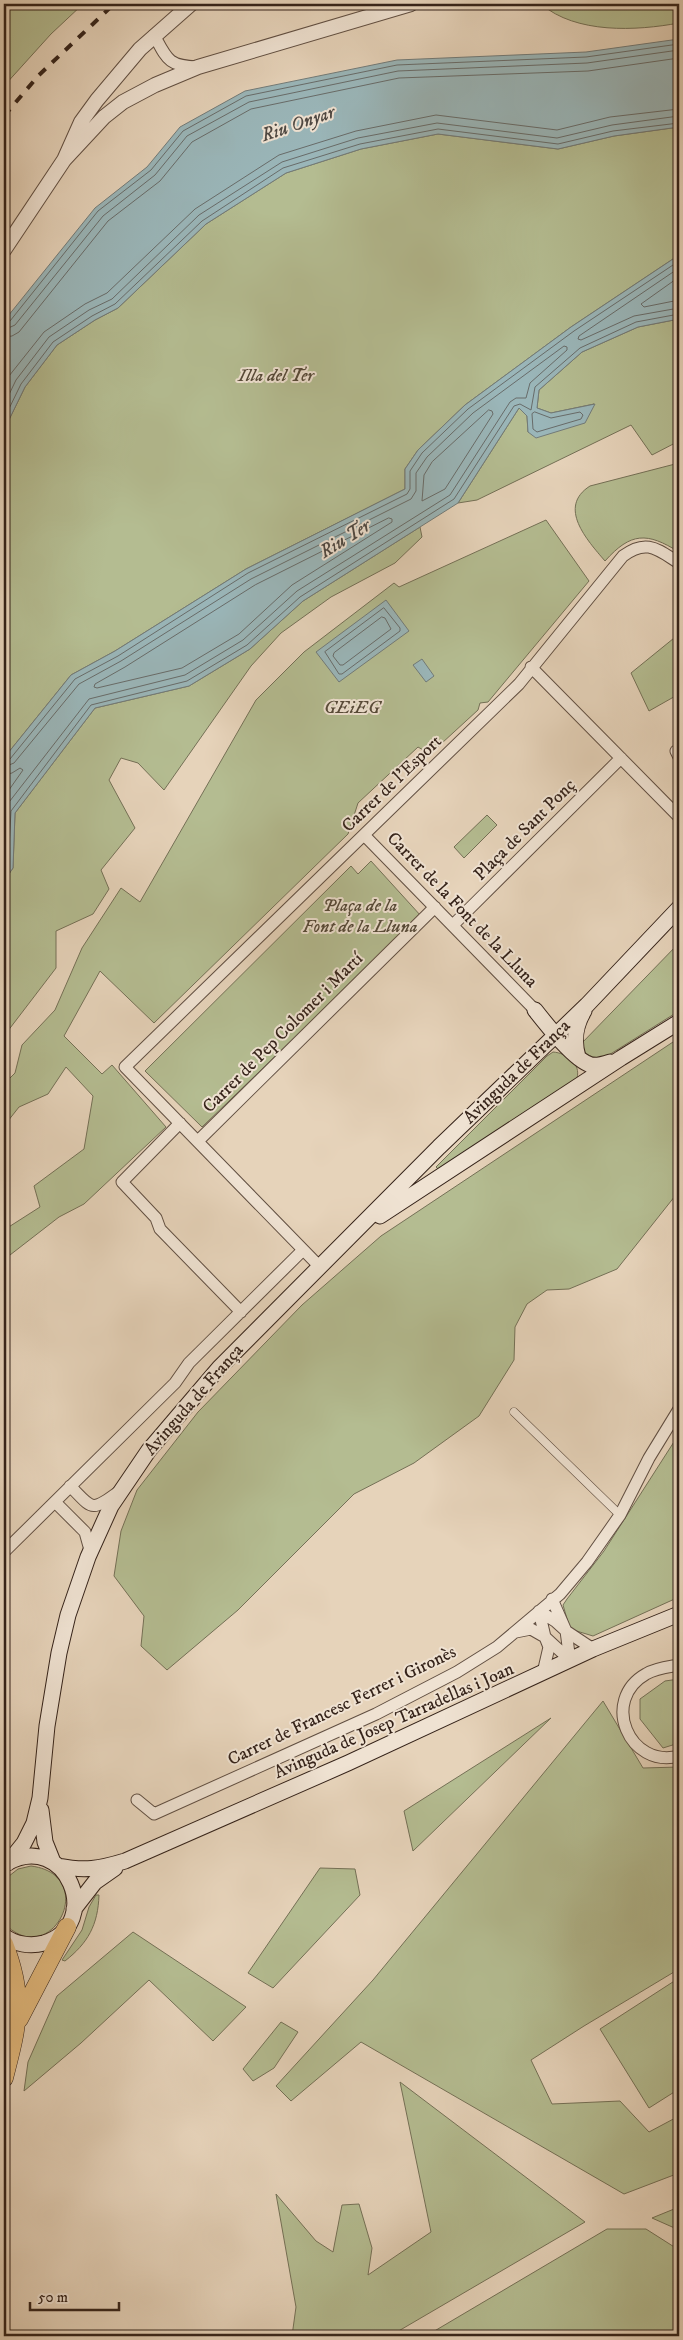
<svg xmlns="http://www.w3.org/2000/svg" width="683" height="2340" font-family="'IM FELL DW Pica',serif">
  <rect width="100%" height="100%" fill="#e6d3ba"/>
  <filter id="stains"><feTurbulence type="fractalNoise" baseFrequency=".004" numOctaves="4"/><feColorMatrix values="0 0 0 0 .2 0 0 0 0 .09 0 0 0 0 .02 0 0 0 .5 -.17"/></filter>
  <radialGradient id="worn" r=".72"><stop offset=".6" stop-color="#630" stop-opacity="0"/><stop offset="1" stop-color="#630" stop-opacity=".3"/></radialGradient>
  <!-- green -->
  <path fill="#b4bc91" stroke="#747056" d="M4,4H83L51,34L4,86Z
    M541,4H679V23C636,31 576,34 541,4Z
    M679,127V255L571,327L465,405L418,450L405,469V489L246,569L115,651L71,675L4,758V430L25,387L57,345L95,320L118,308L206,224L286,173L361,149L438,134L558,149L614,136Z
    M679,319V441L652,455L631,425L477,500L458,503L519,408L527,416L528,432L594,404L551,413L537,408L539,390L582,352L638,327Z
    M679,463V552C647,532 631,532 605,561C587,540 557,507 590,486Z
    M546,520L589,581L488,702L480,703L478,710L430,754L418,747L358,803L348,834L154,1023L100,971L64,1036L102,1074L112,1065L166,1127L84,1204L59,1217L10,1255L4,1248V1230L40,1207L34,1186L84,1149L93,1096L66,1067L48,1094L19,1107L4,1126V1084L15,1073L22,1045L55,1010L82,948L121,888L140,902L256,700L304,652L394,583L399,587Z
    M420,527L422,537L395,563L331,597L281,633L251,666L164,790L138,763L121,758L109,780L135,828L101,870L109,889L93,914L56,931V968L4,1036V881L13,868L15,813L95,708L189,686L250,649L303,601Z
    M679,634V694L649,711L631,673Z
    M487,815L497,825L464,858L454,847Z
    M371,861L421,916L202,1127L145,1071L351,866L358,874Z
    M679,943V1011L604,1058C592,1058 586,1056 580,1045Z
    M679,1038V1191L617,1269L569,1289L547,1290L527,1304L515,1327L514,1360L479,1416L414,1463L354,1494L238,1610L167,1670L141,1646L144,1616L114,1576L121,1531L137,1490L198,1412L302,1305L381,1236Z
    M553,1052C567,1053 581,1064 577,1078L438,1169L436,1167L547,1056Z
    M679,1434V1597L593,1636L570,1629L563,1605L567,1599L604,1551Z
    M679,1679V1743L663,1748L640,1719V1699L665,1681Z
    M603,1701L643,1768L679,1767V1969L584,2026L531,2060L552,2104L620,2101L649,2132L679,2116V2173L624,2194L361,2042L291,2101L276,2086L373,1980Z
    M551,1718L413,1851L404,1811Z
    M31,1866C101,1875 51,1973 4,1923V1880L18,1869Z
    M320,1868L355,1869L360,1895L273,1988L248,1973Z
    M96,1895H99C98,1925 88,1943 65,1961L62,1960L82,1930L89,1907Z
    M133,1932L246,2007L213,2041L149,1980L81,2043L24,2091L28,2062L57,1996Z
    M679,1978V2089L649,2108L600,2029Z
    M281,2022L298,2032L274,2068L253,2081L243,2069Z
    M400,2082L585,2222L390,2336H292L296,2307L276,2194L316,2241L333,2252L342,2205L359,2204L372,2248L368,2275L431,2232Z
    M679,2207V2230L652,2218Z
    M607,2229H646L679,2250V2336H426Z"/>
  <!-- water -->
  <path fill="#9ab6b9" stroke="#727b79" d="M679,39V127L614,136L558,149L438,134L361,149L286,173L206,224L118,308L95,320L57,345L25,387L4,430V321L95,208L147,167L180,127L245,91L397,60L586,52Z
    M679,255V319L638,327L582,352L539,390L537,408L551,413L595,404L585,423L536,438L528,432L527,416L519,408L458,503L303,601L250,649L189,686L95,708L15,813L13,868L4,881V758L71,675L115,651L246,569L405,489V469L418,450L465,405L571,327Z
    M386,600L409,631L339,682L316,652Z
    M422,659L434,676L426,682L413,665Z"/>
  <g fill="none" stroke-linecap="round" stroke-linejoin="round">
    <!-- shore -->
    <path stroke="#686c6a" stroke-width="1" d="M679,268L579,336L578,339L581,340L634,316L679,308
      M679,277L641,304L644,307L679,300
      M4,323L10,321L98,211L151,170L183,131L246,96L397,65L586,57L679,44
      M4,330L15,325L103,216L155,175L187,136L249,102L398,71L587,63L679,50
      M4,337L12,336L19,332L108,221L160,181L192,142L251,109L399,78L588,71L679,58
      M4,387L9,376L44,332L85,304L107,293L195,209L279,155L356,131L436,115L557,130L610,117L679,109
      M4,405L16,380L49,337L89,310L112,299L199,215L282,162L358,138L437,123L557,138L612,125L679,116
      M489,410L492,411L493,414L445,489L422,501L424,475L432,462Z
      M535,412L551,418L580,412L583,415L581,419L537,432L533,429L532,414Z
      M4,419L21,384L53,342L92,316L115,304L202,221L283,168L360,144L438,129L558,144L613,131L679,123
      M389,518L392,519V522L292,585L239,634L182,668L97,688L94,687L95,684L125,667L255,585Z
      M384,608L400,628V631L342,674H339L325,652Z
      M382,617L385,618L391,629L343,665H340L333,656L334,653Z
      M4,761L10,759L75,679L118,656L248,573L407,494L410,489V471L422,453L468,409L574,331L679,261
      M4,767L14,763L79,684L121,661L251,579L411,499L416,491V473L427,457L473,413L564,346L567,347V350L530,383L526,398H516L510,402L450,495L297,591L243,640L185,675L89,699L6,806L4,818
      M4,775L12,773L20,768L23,770L4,797
      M4,873L8,866L11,811L91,705L187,681L247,645L300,597L454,499L514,406L520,404L531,410L535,387L580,348L636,322L679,314"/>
    <defs>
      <path id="pedestrian" d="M514,1412L620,1515"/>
      <path id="minor" d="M154,35C167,59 168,66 197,67
        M531,667L679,817
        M676,751L679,757
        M364,835L535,1010
        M453,925L621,758
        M180,1123L122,1182L156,1218L160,1229L241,1312
        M198,1141L435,907
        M320,1267L125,1067L519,684L623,556C647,538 658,550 679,563
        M70,1486C92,1508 90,1513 117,1493
        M55,1502L85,1532L90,1550
        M4,1552L175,1383L189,1363L303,1250
        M552,1599L566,1631L593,1649
        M539,1611L555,1621L566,1631L570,1661
        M539,1611L545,1637L570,1660
        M516,1632L531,1629L545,1637L549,1647L543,1673
        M679,1665C668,1667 656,1668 646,1674C600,1700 629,1769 679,1756
        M137,1800L154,1814L376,1714L457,1672L497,1647L560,1594L587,1562L620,1515L649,1458L679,1409"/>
      <path id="tertiary" d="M64,160L104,117L123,102L155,85L198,67L411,4
        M4,250L64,160L81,122L97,100L140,49L191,4"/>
      <path id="secondary" d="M535,1010C546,1024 575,1061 591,1065C597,1066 604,1064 610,1062
        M578,1057C573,1040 575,1026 584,1011
        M380,1216L621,1058L679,1022
        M41,1810L45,1842L53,1862
        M8,1863L24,1843L34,1823L40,1798L47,1726L59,1653L68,1615L88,1557L111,1506L149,1450L219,1368L439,1147L587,1005L679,908
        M58,1866C85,1871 99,1869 125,1861L348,1763L593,1649L679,1614
        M74,1909L95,1882L115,1868
        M4,1936C15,1944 30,1947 44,1943C105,1924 66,1830 7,1863"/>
      <path id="primary" d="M4,1944C25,1998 18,2024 4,2078
        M19,2019L67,1927"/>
    </defs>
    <!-- pedestrian casing -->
    <use href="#pedestrian" stroke="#614f42" stroke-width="9"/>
    <!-- minor casing -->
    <use href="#minor" stroke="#614f42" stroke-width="13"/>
    <!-- tertiary casing -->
    <use href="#tertiary" stroke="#614f42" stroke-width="16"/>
    <!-- secondary casing -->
    <use href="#secondary" stroke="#35231a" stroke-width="17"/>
    <!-- primary casing -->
    <use href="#primary" stroke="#35231a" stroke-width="19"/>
    <!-- pedestrian -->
    <use href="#pedestrian" stroke="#efe2d2" stroke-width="8"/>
    <!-- minor -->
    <use href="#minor" stroke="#efe2d2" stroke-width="11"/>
    <!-- tertiary -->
    <use href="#tertiary" stroke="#efe2d2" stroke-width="14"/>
    <!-- secondary -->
    <use href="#secondary" stroke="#efe2d2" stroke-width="15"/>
    <!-- primary -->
    <use href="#primary" stroke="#e3ba7d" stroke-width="18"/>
    <!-- rail -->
    <path stroke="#35231a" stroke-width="4" stroke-dasharray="9 9" stroke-linecap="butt" d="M4,116L39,75L114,4"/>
  </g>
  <g text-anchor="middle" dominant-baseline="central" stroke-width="4" stroke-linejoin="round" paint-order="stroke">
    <!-- park labels -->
    <g font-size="18" font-style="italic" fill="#554938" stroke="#efe2d2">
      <text x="276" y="376">Illa del Ter</text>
      <text x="352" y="708">GEiEG</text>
      <text x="360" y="906">Plaça de la<tspan x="360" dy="21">Font de la Lluna</tspan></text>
    </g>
    <!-- street labels -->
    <g font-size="18" fill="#35231a" stroke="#efe2d2">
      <text transform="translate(392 784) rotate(-44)">Carrer de l'Esport</text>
      <text transform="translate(525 830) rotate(-45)">Plaça de Sant Ponç</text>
      <text transform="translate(462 910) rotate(46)">Carrer de la Font de la Lluna</text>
      <text transform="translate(283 1033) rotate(-45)">Carrer de Pep Colomer i Martí</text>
      <text transform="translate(517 1072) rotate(-44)">Avinguda de França</text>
      <text transform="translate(194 1400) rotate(-49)">Avinguda de França</text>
      <text transform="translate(342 1706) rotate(-26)">Carrer de Francesc Ferrer i Gironès</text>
      <text transform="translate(394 1721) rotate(-24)">Avinguda de Josep Tarradellas i Joan</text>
    </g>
    <!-- water labels -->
    <g font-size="19" font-style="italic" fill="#4e4842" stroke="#efe2d2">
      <text transform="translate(298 124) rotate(-19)">Riu Onyar</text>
      <text transform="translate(345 539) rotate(-32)">Riu Ter</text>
    </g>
  </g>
  <!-- margin -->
  <rect width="683" height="2340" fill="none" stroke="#e6d3ba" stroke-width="20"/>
  <rect x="5" y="5" width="673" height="2330" fill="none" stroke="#35231a" stroke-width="2.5"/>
  <rect x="10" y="10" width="663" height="2320" fill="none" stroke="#35231a"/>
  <!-- scale -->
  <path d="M30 2302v8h89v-8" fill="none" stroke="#35231a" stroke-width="2.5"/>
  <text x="38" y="2302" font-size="15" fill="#35231a" stroke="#efe2d2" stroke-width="4" paint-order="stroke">50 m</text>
  <rect width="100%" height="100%" filter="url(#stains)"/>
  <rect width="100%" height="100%" fill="url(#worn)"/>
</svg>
